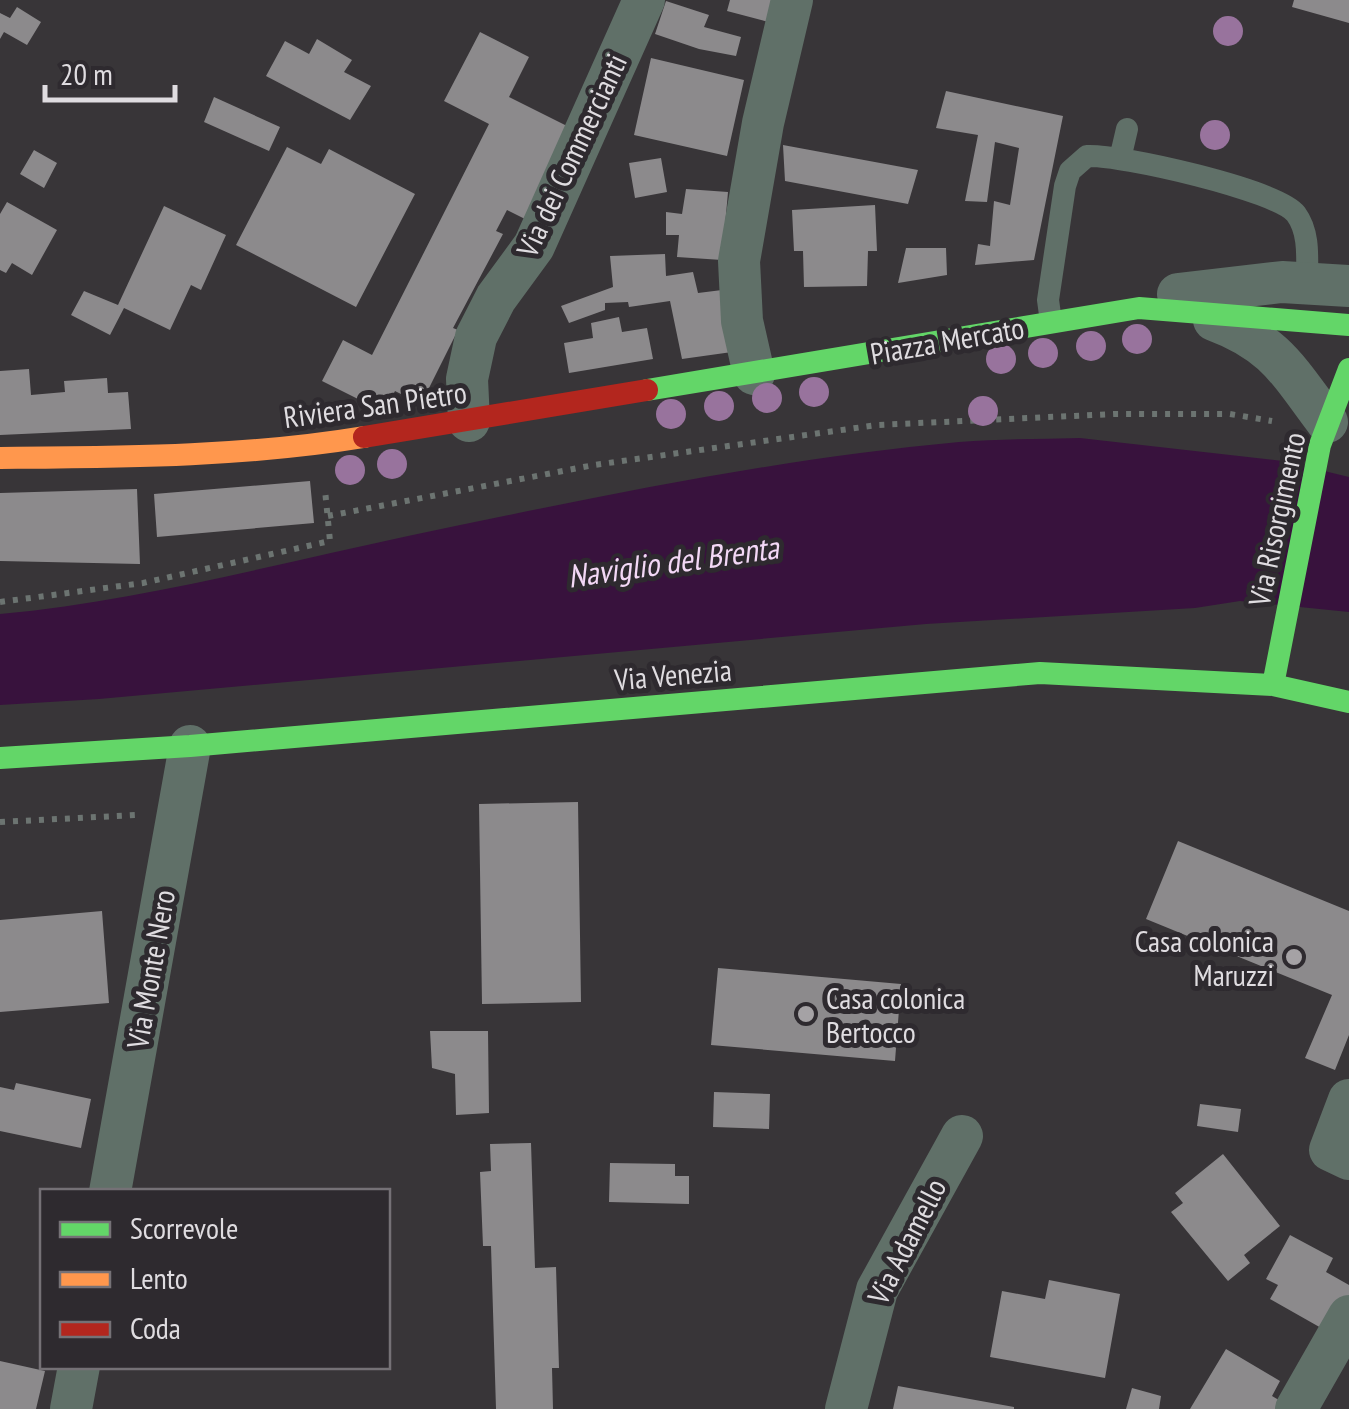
<svg xmlns="http://www.w3.org/2000/svg" width="1349" height="1409" font-family="'PT Sans Narrow',sans-serif">
  <rect width="100%" height="100%" fill="#383538"/>
  <!-- water -->
  <path fill="#38123d" d="M1080,438L1283,461L1349,477V612L1240,601L1195,608L926,624L99,699L0,705V614C138,601 272,565 408,536C590,498 773,459 959,442C999,439 1040,439 1080,438Z"/>
  <!-- building -->
  <path fill="#8c8a8c" d="M730,0H782L776,24L727,11Z
    M1294,0H1349V23L1292,7Z
    M666,1L709,15L704,27L741,37L736,56L699,49L655,34Z
    M17,7L41,22L27,45L4,32L0,39V13L10,18Z
    M480,32L529,57L509,97L581,133L535,224L507,210L496,231L503,234L453,328L458,330L421,404L395,391L384,412L322,381L343,340L372,355L489,124L444,101Z
    M317,39L352,60L344,72L371,86L350,120L266,76L285,41L309,54Z
    M651,58L744,80L727,156L634,135Z
    M946,91L1063,116L1034,260L975,265L978,244L990,246L994,201L1010,205L1019,148L995,142L987,202L965,201L978,135L936,128Z
    M214,97L280,127L269,151L204,122Z
    M783,145L918,170L908,204L785,181Z
    M287,147L321,164L329,149L415,194L356,307L236,245Z
    M34,150L57,163L44,188L20,174Z
    M661,158L667,192L635,198L629,163Z
    M686,189L728,192L722,260L677,257L679,235H666V212L682,214Z
    M7,202L57,230L32,275L12,263L6,273L0,270V214Z
    M875,205L877,251H868L867,286L804,287L803,251H794L792,210Z
    M164,206L226,235L201,290L191,285L170,330L124,308L110,335L71,315L84,291L118,305Z
    M906,248H946L947,275L898,283Z
    M665,254L666,276L693,272L698,293L722,290L732,352L682,359L670,301L629,307L628,302L605,303V310L569,323L561,306L613,287L610,256Z
    M619,317L622,332L647,328L653,359L569,373L564,343L593,338L591,323Z
    M29,369L31,395L65,392L64,381L107,378L108,393L128,392L131,429L0,435V371Z
    M310,481L314,523L157,537L154,494Z
    M137,489L140,564L0,561V493Z
    M578,802L581,1002L482,1004L479,804Z
    M1178,841L1349,911V1035L1335,1070L1305,1058L1332,995L1146,919Z
    M102,911L109,1003L0,1012V920Z
    M718,968L901,984L895,1061L711,1045Z
    M430,1031H488L489,1113L456,1115L455,1074L432,1068Z
    M16,1083L91,1099L81,1148L0,1131V1087L14,1090Z
    M714,1092L770,1094L769,1129L713,1127Z
    M1200,1104L1241,1109L1238,1132L1197,1126Z
    M531,1143L535,1268L556,1267L559,1368H552L553,1409H496L491,1246H483L480,1172L491,1171L490,1144Z
    M1223,1154L1280,1226L1244,1255L1250,1263L1228,1281L1171,1212L1183,1203L1175,1193Z
    M610,1163L675,1164V1176H689V1204L609,1202Z
    M1290,1235L1333,1258L1326,1272L1349,1285V1298L1330,1333L1270,1299L1278,1285L1266,1279Z
    M1049,1280L1120,1294L1105,1378L990,1357L1002,1291L1045,1299Z
    M1226,1349L1280,1381L1272,1396L1294,1409H1190Z
    M0,1361L45,1371L36,1409H0Z
    M898,1386L1014,1407V1409H893Z
    M1132,1388L1161,1396L1159,1409H1126Z"/>
  <g fill="none" stroke-linecap="round" stroke-linejoin="round">
    <!-- path -->
    <path stroke="#6c7471" stroke-width="6" stroke-dasharray="5 8" stroke-linecap="butt" d="M328,516L594,465L877,425L1115,414H1230L1272,421
      M0,602L143,583L330,541L325,490
      M0,822L137,815"/>
    <!-- lane -->
    <path stroke="#607068" stroke-width="22" d="M1120,159L1127,129
      M1051,322L1048,300L1065,186L1070,171L1087,156C1119,154 1278,190 1296,214C1310,233 1307,259 1307,282"/>
    <!-- street -->
    <path stroke="#607068" stroke-width="42" d="M1178,294L1282,282L1349,286
      M1214,320C1276,343 1289,372 1327,422
      M754,374L742,321L739,261L763,123L792,0
      M469,421L467,379L476,337L496,298L534,246L644,0
      M1349,1100L1330,1150L1349,1159
      M110,1192L190,746
      M71,1409L79,1366
      M846,1409L877,1290L962,1136
      M1296,1409L1349,1316"/>
    <!-- fast -->
    <path stroke="#63d668" stroke-width="22" d="M647,390L1139,308L1349,325
      M1273,685L1320,445L1349,369
      M0,758L190,746L1040,673L1273,685L1349,702"/>
    <!-- slow -->
    <path stroke="#ff974d" stroke-width="22" d="M0,458C122,457 243,457 364,437"/>
    <!-- jam -->
    <path stroke="#b3261e" stroke-width="22" d="M364,437L647,390"/>
  </g>
  <!-- trees -->
  <g fill="#98739d">
    <circle cx="1228" cy="31" r="15"/>
    <circle cx="1215" cy="135" r="15"/>
    <circle cx="1137" cy="339" r="15"/>
    <circle cx="1091" cy="346" r="15"/>
    <circle cx="1043" cy="353" r="15"/>
    <circle cx="1001" cy="359" r="15"/>
    <circle cx="814" cy="392" r="15"/>
    <circle cx="767" cy="398" r="15"/>
    <circle cx="719" cy="406" r="15"/>
    <circle cx="983" cy="411" r="15"/>
    <circle cx="671" cy="414" r="15"/>
    <circle cx="392" cy="464" r="15"/>
    <circle cx="350" cy="470" r="15"/>
  </g>
  <!-- markers -->
  <g fill="#a5a2a5" stroke="#2e2a2f" stroke-width="4">
    <circle cx="1294" cy="957" r="10"/>
    <circle cx="806" cy="1014" r="10"/>
  </g>
  <g text-anchor="middle" dominant-baseline="central" stroke-width="10" stroke-linejoin="round" paint-order="stroke">
    <!-- street labels -->
    <g font-size="30" fill="#dfdce0" stroke="#2e2a2f">
      <text transform="translate(571 155) rotate(-65)">Via dei Commercianti</text>
      <text transform="translate(947 340) rotate(-10)">Piazza Mercato</text>
      <text transform="translate(375 404) rotate(-8)">Riviera San Pietro</text>
      <text transform="translate(1276 519) rotate(-78)">Via Risorgimento</text>
      <text transform="translate(673 674) rotate(-5)">Via Venezia</text>
      <text transform="translate(150 969) rotate(-80)">Via Monte Nero</text>
      <text transform="translate(906 1241) rotate(-63)">Via Adamello</text>
    </g>
    <!-- poi labels -->
    <g font-size="30" fill="#dfdce0" stroke="#2e2a2f" text-anchor="end">
      <text x="1274" y="940">Casa colonica<tspan x="1274" dy="34">Maruzzi</tspan></text>
      <text x="826" y="997" text-anchor="start">Casa colonica<tspan x="826" dy="34">Bertocco</tspan></text>
    </g>
    <!-- water labels -->
    <g font-size="32" font-style="italic" fill="#f3d8f6" stroke="#2e2a2f">
      <text transform="translate(673 561) rotate(-8)">Naviglio del Brenta</text>
    </g>
  </g>
  <!-- legend -->
  <rect x="40" y="1189" width="350" height="180" fill="#2e2a2f" stroke="#757176" stroke-width="2.5"/>
  <rect x="60" y="1222" width="50" height="15" fill="#63d668" stroke="#757176" stroke-width="2.5"/>
  <text x="130" y="1239" font-size="30" fill="#dfdce0">Scorrevole</text>
  <rect x="60" y="1272" width="50" height="15" fill="#ff974d" stroke="#757176" stroke-width="2.5"/>
  <text x="130" y="1289" font-size="30" fill="#dfdce0">Lento</text>
  <rect x="60" y="1322" width="50" height="15" fill="#b3261e" stroke="#757176" stroke-width="2.5"/>
  <text x="130" y="1339" font-size="30" fill="#dfdce0">Coda</text>
  <!-- scale -->
  <path d="M45 85v15h130v-15" fill="none" stroke="#dfdce0" stroke-width="5"/>
  <text x="60" y="85" font-size="30" fill="#dfdce0" stroke="#2e2a2f" stroke-width="8" paint-order="stroke">20 m</text>
</svg>
